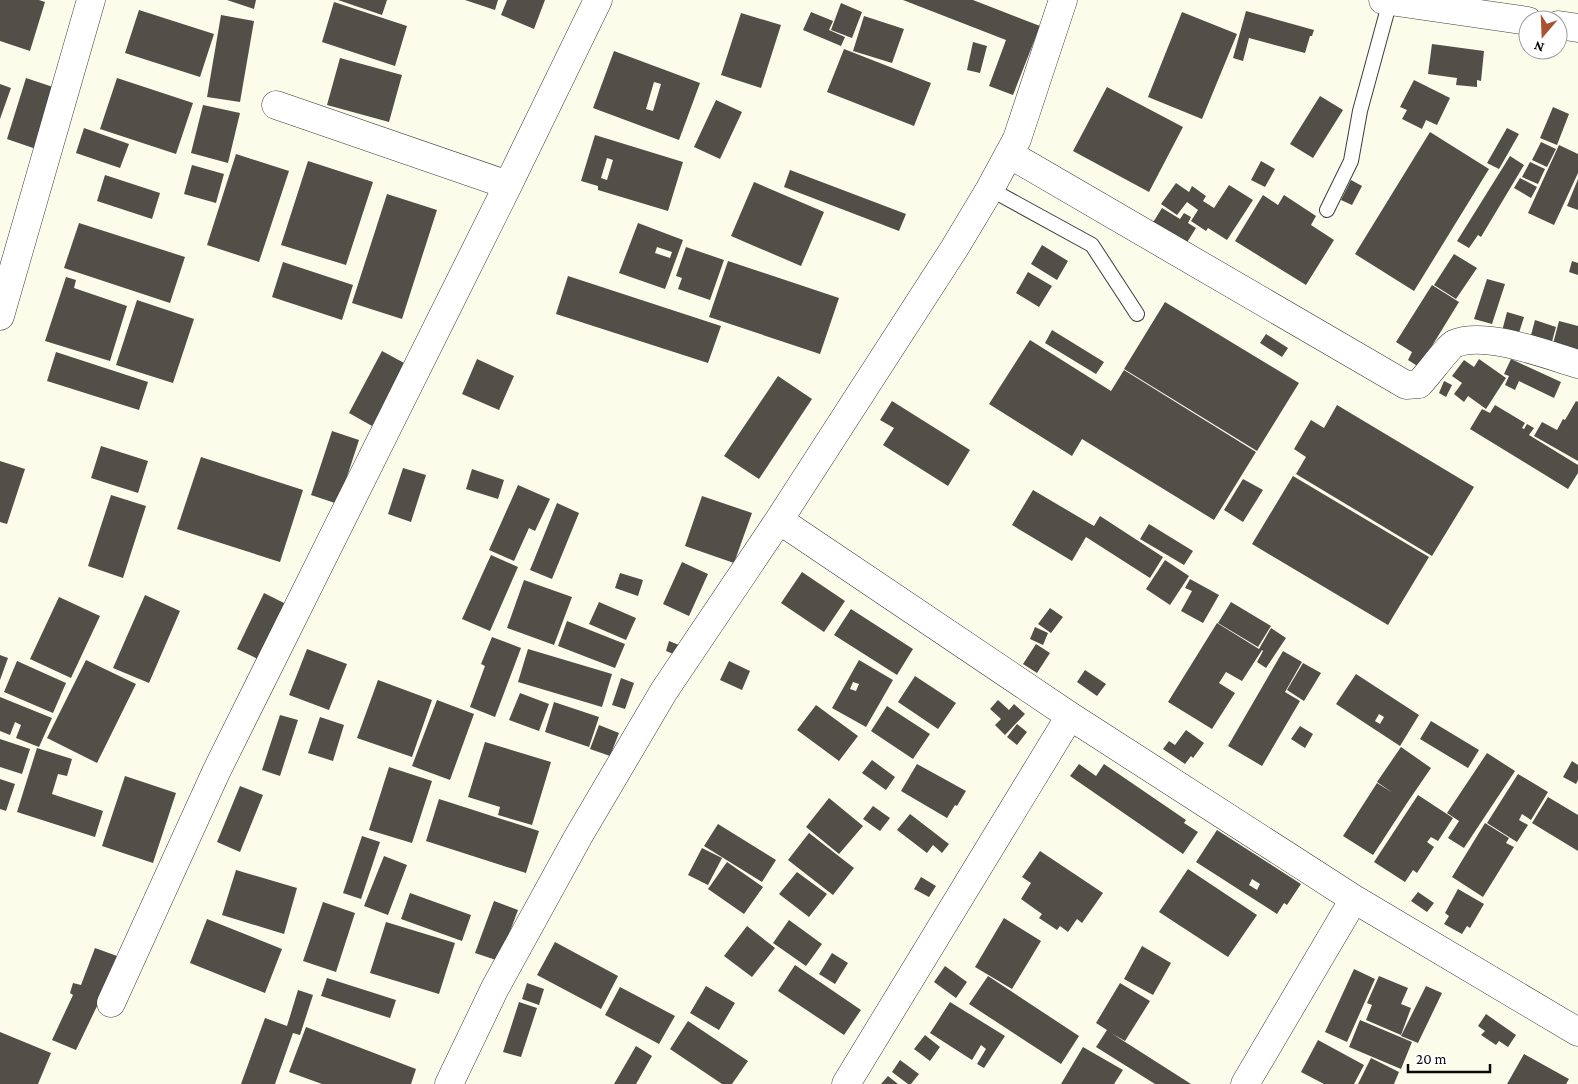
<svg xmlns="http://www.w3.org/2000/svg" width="1578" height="1084" font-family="'Crimson Pro',serif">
  <rect width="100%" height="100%" fill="#fbfdea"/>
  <!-- building -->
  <path fill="#514f48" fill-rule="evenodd" d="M0,0H39L45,2L30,51L0,41Z
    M227,0H256L254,9Z
    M338,0H387L382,15Z
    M465,0H498L495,10Z
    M507,0H545L534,29L501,15Z
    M903,0H973L1040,26L1013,95L989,86L1006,40Z
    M334,2L407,26L395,66L322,42Z
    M841,3L862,12L852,38L831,30Z
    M139,10L214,34L200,77L125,53Z
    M1246,11L1314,30L1312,36H1310L1305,53L1249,38L1243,61L1233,58Z
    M811,12L833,21L829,30L845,37L841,46L803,30Z
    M1182,12L1237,34L1202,119L1148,97Z
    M741,13L781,25L761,88L721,75Z
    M221,15L254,21L240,102L207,97Z
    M864,16L904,29L892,63L853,51Z
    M973,42L987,46L980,73L967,70Z
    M1432,44L1484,51L1481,81L1477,80V87L1456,85L1457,78L1428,74Z
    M844,49L931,83L914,126L827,92Z
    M614,51L700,83L679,140L593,108ZM654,82L661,84L653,111L646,109Z
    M340,58L402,75L389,122L327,105Z
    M26,78L56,88L36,149L7,139Z
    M117,78L193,103L176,154L100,129Z
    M1414,80L1450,98L1437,125L1426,120L1422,129L1402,119L1407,110L1400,107Z
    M0,84L11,88L0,119Z
    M1107,87L1183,127L1149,192L1073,151Z
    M1320,96L1343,110L1313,158L1290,144Z
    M716,100L742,112L720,159L694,147Z
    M203,105L240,113L228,163L191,153Z
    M1553,107L1569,114L1557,145L1540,138Z
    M84,128L129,144L120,168L76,153Z
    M1507,128L1519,134L1499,169L1487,163Z
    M1430,132L1489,169L1414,291L1355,254Z
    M595,135L683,162L668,211L598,190V186L581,181ZM607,158L613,160L607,180L601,178Z
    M1541,142L1556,149L1547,167L1532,160Z
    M1559,145L1578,154V173L1554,225L1528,213Z
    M236,154L289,171L259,262L207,245Z
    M1510,156L1524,165L1481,237L1478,235L1469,248L1457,241Z
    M308,161L373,182L346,265L281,245Z
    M1261,161L1275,169L1265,187L1251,180Z
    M1530,162L1545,169L1538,184L1522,177Z
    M192,165L224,174L216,203L184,194Z
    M790,170L906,214L899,231L784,187Z
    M105,175L160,193L152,219L97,201Z
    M1520,178L1537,187L1531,198L1514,188Z
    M1578,179V210L1567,206Z
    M1351,180L1362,186L1352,205L1341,200Z
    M754,182L824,212L801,266L731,236Z
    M1176,183L1189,192L1192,186L1206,196L1203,201L1214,208L1229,185L1253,200L1227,240L1208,228L1206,231L1191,221L1198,210L1187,202L1177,215L1161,204Z
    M387,194L437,210L402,319L352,303Z
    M1263,195L1278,205L1284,195L1316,216L1311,225L1334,240L1306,285L1235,241Z
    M1162,208L1180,219L1184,213L1191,217L1188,223L1196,228L1186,244L1152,224Z
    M79,223L185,257L170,303L64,268Z
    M638,223L683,240L665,289L619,273ZM657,247L672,252L670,258L655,253Z
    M1042,245L1068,261L1057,280L1031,264Z
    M686,247L724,260L710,300L678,289L682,278L676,276Z
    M1454,254L1477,268L1456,299L1434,285Z
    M728,261L839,298L820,354L709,317Z
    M1572,261L1578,263V275L1569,272Z
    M283,262L353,285L342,320L272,297Z
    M1028,272L1052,286L1039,307L1016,293Z
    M568,276L721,326L708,363L556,314Z
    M66,277L76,280L74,288L127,306L110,361L45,341Z
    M1487,279L1505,284L1492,324L1474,319Z
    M1432,285L1459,302L1419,367L1408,360L1412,352L1396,342Z
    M137,300L194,319L173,383L116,365Z
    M1165,302L1299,383L1257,451L1124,369Z
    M1507,312L1524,317L1518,336L1502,331Z
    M1535,320L1556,327L1551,345L1530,339Z
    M1559,321L1578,326V351L1553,344Z
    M1052,330L1104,362L1096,374L1045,343Z
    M1266,334L1288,348L1282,357L1260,343Z
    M1030,340L1111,391L1124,370L1256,452L1214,520L1082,439L1072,456L989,404Z
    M382,351L406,364L372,426L349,413Z
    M56,352L148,382L139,410L47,381Z
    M477,359L514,376L499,410L462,394Z
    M1479,359L1506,378L1486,409L1468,396L1464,402L1454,394L1462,383L1452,376L1464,360L1474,367Z
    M1511,359L1561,382L1554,398L1519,381L1515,390L1505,385L1509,376L1504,374Z
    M778,376L812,399L759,479L724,456Z
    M1444,381L1452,385L1446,397L1439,393Z
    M892,401L970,450L948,486L883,445L894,428L880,420Z
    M1576,401L1578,402V461L1534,436L1542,422L1557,430L1563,419L1565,420Z
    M1337,405L1474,487L1432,556L1296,474L1306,457L1294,449L1311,420L1324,428Z
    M1495,405L1525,423L1522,428L1524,429L1527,424L1534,428L1529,435L1578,465V473L1568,489L1470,429L1482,409L1490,413Z
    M332,431L359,440L338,504L311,495Z
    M101,446L148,461L138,493L91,478Z
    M201,457L303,490L280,562L177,529Z
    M0,461L25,469L7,524L0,522Z
    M403,468L426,475L411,522L388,514Z
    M472,469L504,480L498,499L466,489Z
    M1293,476L1429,557L1388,625L1252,544Z
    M1243,479L1263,490L1243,522L1224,510Z
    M518,485L550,499L535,531L529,528L514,561L489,550Z
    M1033,490L1094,526L1100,516L1163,557L1150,578L1086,537L1072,561L1012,525Z
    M111,495L146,506L123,578L88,566Z
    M702,496L752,513L734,563L685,546Z
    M557,503L579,513L552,579L530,570Z
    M1149,524L1193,551L1184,565L1140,539Z
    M491,555L518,567L490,631L462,619Z
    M1165,560L1189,576L1170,605L1146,589Z
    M682,562L708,574L689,616L663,604Z
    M802,572L845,601L824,632L781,603Z
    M620,573L643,580L638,596L615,588Z
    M1190,579L1219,595L1203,623L1181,611L1192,591L1185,588Z
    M524,580L572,597L554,645L507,628Z
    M264,593L286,604L260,660L237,649Z
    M145,595L180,611L149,683L113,668Z
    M59,597L100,616L71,678L30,659Z
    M599,602L636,618L626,640L589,624Z
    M1231,602L1271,626L1258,647L1218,623Z
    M1050,608L1063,617L1051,633L1038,624Z
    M851,609L913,649L897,675L834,635Z
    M567,621L625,644L615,668L558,646Z
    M1217,623L1259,649L1271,628L1286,638L1266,668L1257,662L1263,651L1262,650L1242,681L1226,672L1219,683L1235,693L1212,729L1168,702Z
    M1035,627L1048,633L1043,645L1030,639Z
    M492,637L521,648L495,717L470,707L485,666L481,664Z
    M669,641L679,645L676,655L666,651Z
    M1036,644L1050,653L1037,673L1023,664Z
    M307,649L347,664L329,710L289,695Z
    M528,649L612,674L602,707L518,682Z
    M1283,651L1302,662L1285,692L1300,701L1262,766L1228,746Z
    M0,655L8,658L0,680Z
    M86,660L136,684L97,763L47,738Z
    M859,660L893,680L866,727L832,708ZM853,682L859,684L856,691L850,689Z
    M17,661L66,683L53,713L4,692Z
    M729,661L750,671L742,690L720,680Z
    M1303,663L1321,673L1304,701L1287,690Z
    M1085,670L1106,684L1097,696L1077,682Z
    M1356,674L1419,715L1400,746L1336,704ZM1379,714L1384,717L1380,724L1375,721Z
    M915,676L956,703L938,729L898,702Z
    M621,678L634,683L625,709L612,705Z
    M378,680L432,700L412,757L357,738Z
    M520,693L549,704L539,731L509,720Z
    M0,697L52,718L39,747L16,738L21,725L15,722L10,735L0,731Z
    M437,700L474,714L450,780L412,766Z
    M998,700L1009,710L1014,704L1025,714L1005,735L995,725L1001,719L990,709Z
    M554,702L599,717L589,747L545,732Z
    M816,705L858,736L839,761L797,730Z
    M887,706L930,734L913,759L871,731Z
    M280,715L298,720L280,776L262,770Z
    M320,717L344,725L333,761L308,753Z
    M1431,721L1479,750L1468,768L1420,739Z
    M1017,724L1027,732L1017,745L1007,737Z
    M599,725L619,733L610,756L590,749Z
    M1300,726L1313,734L1305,748L1291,739Z
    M1186,730L1204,743L1193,758L1191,756L1185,764L1163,749L1169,741L1175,745Z
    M0,739L30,749L22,774L0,767Z
    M485,742L551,762L532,825L498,815L500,807L468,797Z
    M1401,747L1431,768L1407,803L1373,855L1343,836L1377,783L1393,793L1377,782Z
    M37,748L72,759L67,776L58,774L52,794L103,811L95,837L17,812Z
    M1487,753L1515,771L1464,848L1448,838L1459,821L1447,813Z
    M872,760L895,777L886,790L862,773Z
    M1572,761L1578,765V780L1576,784L1563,777Z
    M917,764L966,791L957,806L955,805L947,818L901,791Z
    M1079,764L1096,776L1104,764L1186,820L1184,823L1198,832L1183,854L1070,776Z
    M389,767L432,781L412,843L369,830Z
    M1518,774L1548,792L1531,820L1522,814L1519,820L1528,825L1517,842L1487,823Z
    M125,776L176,793L153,863L102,846Z
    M0,779L15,784L6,811L0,809Z
    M240,786L263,795L240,852L217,842Z
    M1418,795L1453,818L1438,841L1431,837L1427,842L1434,847L1417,873L1413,870L1405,882L1374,862Z
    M1548,797L1578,815V851L1532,823Z
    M829,798L863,826L839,854L806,827Z
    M439,799L539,831L526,873L426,841Z
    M873,806L890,818L880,831L863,819Z
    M910,814L949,844L942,853L933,845L927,853L897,830Z
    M1485,823L1509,838L1506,843L1514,847L1483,897L1452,877Z
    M718,824L776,860L762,882L704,846Z
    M1217,830L1301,884L1287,905L1284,903L1277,914L1196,862ZM1252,879L1260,884L1257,890L1249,885Z
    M809,833L854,868L833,895L788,860Z
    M362,836L380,842L361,899L343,893Z
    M702,848L722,858L708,885L688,875Z
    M1040,851L1103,893L1082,923L1077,919L1068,932L1060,926L1057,930L1039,918L1042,914L1021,899L1031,883L1022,877Z
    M384,856L407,865L388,915L364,906Z
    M727,862L763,887L744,914L708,889Z
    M1188,869L1257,915L1228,957L1159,912Z
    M236,870L297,888L284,934L222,915Z
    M797,872L827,894L809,917L779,894Z
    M921,877L936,886L929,897L914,889Z
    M1458,889L1484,904L1470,928L1467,926L1462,934L1444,924L1449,916L1445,913Z
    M1418,892L1434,903L1427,912L1411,901Z
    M410,893L471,915L462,941L401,919Z
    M494,901L518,910L499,961L475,953Z
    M323,902L355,913L336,972L303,961Z
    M1004,918L1041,941L1012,989L975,967Z
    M207,919L282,949L265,993L190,963Z
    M789,920L822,944L806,966L773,943Z
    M386,922L455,943L439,994L370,973Z
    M747,926L775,948L752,977L724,956Z
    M555,942L618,976L601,1009L537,975Z
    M1142,946L1171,963L1153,995L1124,979Z
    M95,948L117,956L100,1004H98L76,1050L52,1040L73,995L70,993L73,983L81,985Z
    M832,953L848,963L835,984L819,974Z
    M795,965L861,1010L844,1035L778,991Z
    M945,966L967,982L956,998L934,982Z
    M1354,969L1375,979L1347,1042L1325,1032Z
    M988,976L1079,1036L1061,1064L969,1004Z
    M1379,976L1408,988L1401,1004L1411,1008L1401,1035L1366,1020L1372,1005L1367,1003Z
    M327,978L396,1000L390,1018L321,996Z
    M527,983L544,989L539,1005L522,999Z
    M1120,983L1150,1001L1125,1041L1111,1033L1191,1084H1155L1096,1047L1107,1030L1096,1023Z
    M706,986L735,1003L719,1030L690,1013Z
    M1426,986L1442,993L1418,1043L1401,1036Z
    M620,987L675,1016L659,1044L605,1015Z
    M298,990L313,995L300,1035L293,1033L275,1084H241L265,1018L287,1026Z
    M519,1002L537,1008L521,1057L503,1052Z
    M950,1002L1005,1036L984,1068L977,1064L986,1049L981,1045L972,1060L930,1033Z
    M1486,1014L1516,1035L1508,1047L1499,1041L1496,1045L1481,1035L1485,1031L1478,1026Z
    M1360,1020L1412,1042L1401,1069L1349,1047Z
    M688,1021L748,1061L732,1084H722L670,1049Z
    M306,1027L416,1069L411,1084H322L289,1072Z
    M0,1032L51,1053L38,1084H0Z
    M925,1035L940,1047L930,1061L914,1049Z
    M1318,1040L1364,1065L1354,1084H1324L1301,1072Z
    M636,1046L652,1056L636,1084H614Z
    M1083,1047L1123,1070L1114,1084H1061Z
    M1524,1054L1569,1079L1566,1084H1507Z
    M1371,1058L1399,1072L1394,1084H1358Z
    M900,1060L919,1074L911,1084H908L892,1072Z
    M888,1076L898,1084H881Z"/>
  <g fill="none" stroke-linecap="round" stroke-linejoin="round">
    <defs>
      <path id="service" d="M990,189L1092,245L1137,314
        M1327,210L1351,161L1360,111L1390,1"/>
      <path id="minor" d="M276,105L508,185
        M1009,154L1406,385L1419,384C1426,377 1449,346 1454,344C1484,330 1547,355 1578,364
        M0,316L91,0
        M779,520L1070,716L1354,899L1578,1032
        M111,1003L217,770L508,185L598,0
        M449,1084L495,988L578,837L664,691L779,520L954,249L990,189L1017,139L1063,0
        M846,1084L1070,716
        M1245,1084L1354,899"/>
      <path id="tertiary" d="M1383,0L1528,21
        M1558,25L1578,28"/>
    </defs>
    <!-- service casing -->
    <use href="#service" stroke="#3d3d3d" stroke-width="16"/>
    <!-- minor casing -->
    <use href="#minor" stroke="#3d3d3d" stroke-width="29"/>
    <!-- tertiary casing -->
    <use href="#tertiary" stroke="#3d3d3d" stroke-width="29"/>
    <!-- service -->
    <use href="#service" stroke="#fff" stroke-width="14"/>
    <!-- minor -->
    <use href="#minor" stroke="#fff" stroke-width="28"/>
    <!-- tertiary -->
    <use href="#tertiary" stroke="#fff" stroke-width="28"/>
  </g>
  <!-- north arrow -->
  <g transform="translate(1543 35) rotate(199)"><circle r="24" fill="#ffffff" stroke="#9d9d9d"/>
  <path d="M0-4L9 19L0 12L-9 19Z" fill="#aa5132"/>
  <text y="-8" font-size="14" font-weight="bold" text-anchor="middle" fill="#0a0a0a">N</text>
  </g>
  <!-- scale -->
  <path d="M1408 1064v8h82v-8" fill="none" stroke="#0a0a0a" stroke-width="2.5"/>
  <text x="1416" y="1064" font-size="15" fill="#0a0a0a" stroke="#ffffff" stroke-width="4" paint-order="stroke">20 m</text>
</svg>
